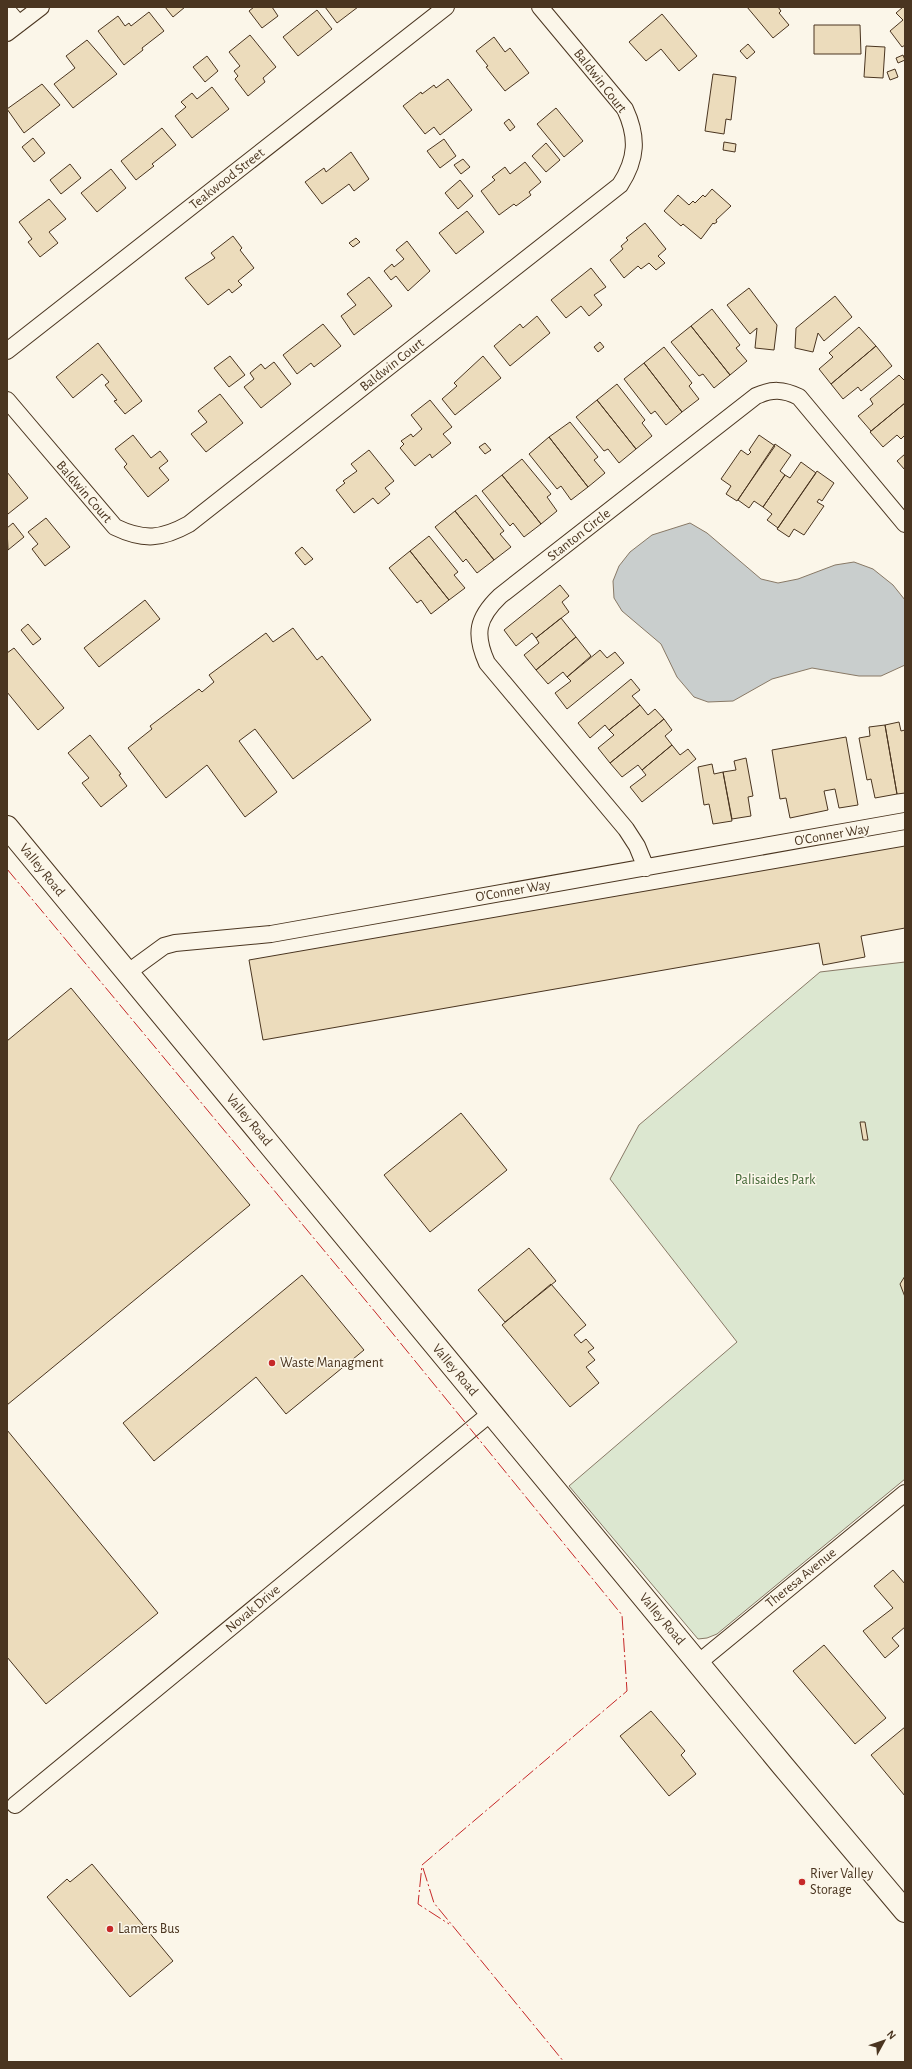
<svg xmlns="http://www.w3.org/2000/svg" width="912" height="2069" font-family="'Alegreya Sans',sans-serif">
  <rect width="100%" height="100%" fill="#fbf6e9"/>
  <!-- green -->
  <path fill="#dce7d0" stroke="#887966" d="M905,962V1479L717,1634L707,1638L698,1639L569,1486L737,1342L610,1179L639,1125L820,972Z"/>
  <!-- water -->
  <path fill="#c9cecd" stroke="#887966" d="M690,523L707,533L761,579L778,583L798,579L835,565L854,562L873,569L893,585L905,600V665L881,676H859L812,668L772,679L733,701L708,702L694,697L677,677L661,644L622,611L614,598L613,581L619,566L630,552L652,535Z"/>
  <!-- building -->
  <path fill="#ecdcbc" stroke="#4a3520" d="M165,7H185L173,17Z
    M254,7H272L278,16L262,28L249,11Z
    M325,7H358L337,23Z
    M747,7H778L781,11L779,13L789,25L773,38Z
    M903,7H905V45L902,47L890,31L903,20L896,13Z
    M317,10L332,29L298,56L283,37Z
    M149,12L164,31L142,48L143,50L124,65L98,31L118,16L125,26L129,23L131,26Z
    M662,14L697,56L679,71L661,49L646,61L629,42Z
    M814,25H860L861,54H814Z
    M250,35L276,67L263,78L265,82L248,96L235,79L238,76L234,71L240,66L229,52Z
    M494,37L505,52L510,48L529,73L505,91L486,67L488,66L476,51Z
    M87,40L117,74L73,108L54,84L75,68L66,56Z
    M748,44L755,52L747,59L740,51Z
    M866,46L885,47L883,78L864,77Z
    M903,55L905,60L898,63L896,58Z
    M207,56L218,71L205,82L193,67Z
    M895,69L898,77L890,80L887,72Z
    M713,74L736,77L731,120L726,119L724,134L705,131Z
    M448,79L472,110L440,135L434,127L425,134L403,106L421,92L422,94L434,85L436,88Z
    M42,84L60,105L24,133L7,109Z
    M212,87L229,109L192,138L175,116L186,107L181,102L192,93L197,99Z
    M556,108L583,141L564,157L537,124Z
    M509,119L515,127L510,131L504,123Z
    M162,128L176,145L152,164L154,166L136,180L121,161Z
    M33,138L45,153L34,162L22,147Z
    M444,139L456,156L440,168L427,151Z
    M724,142L736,144L735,152L723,150Z
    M546,143L560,160L546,172L532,156Z
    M351,152L369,179L354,191L349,184L322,204L305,182L324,168L326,172Z
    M463,159L470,167L461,174L454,165Z
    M525,162L541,182L529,192L531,195L516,206L514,204L499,215L481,191L495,180L492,177L505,167L510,174Z
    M70,164L81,178L61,194L50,180Z
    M111,169L126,188L97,212L81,193Z
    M460,180L473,196L458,209L445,193Z
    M712,189L731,206L716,220L717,222L714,224L713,223L701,239L683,224L681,226L664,211L678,195L689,205L693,201L695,203L703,195L705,197Z
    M49,199L66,219L49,232L58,243L40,257L28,242L32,239L19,222Z
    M467,211L484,232L456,254L439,233Z
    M645,223L666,249L658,256L665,263L656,270L649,263L641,269L638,266L624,278L610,260L623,249L621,246L628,240L626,238Z
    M233,236L242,248L240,250L254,268L238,281L242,285L232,293L229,289L208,305L185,278L215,258L211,253Z
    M356,238L360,242L353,247L349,243Z
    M407,241L430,271L408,291L396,276L391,280L384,271L392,264L394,267L404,259L396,250Z
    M591,268L606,287L594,295L602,305L589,316L581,306L566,318L551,300Z
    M369,277L392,306L354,335L341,316L356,305L347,294Z
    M749,288L777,325L774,350L755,348L757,328L750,334L727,305Z
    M835,296L852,317L824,341L818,333L813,352L795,348L796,328Z
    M712,309L740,345L736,348L747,361L730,375L691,326Z
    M537,316L550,333L510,366L494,346L520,324L523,328Z
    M323,324L341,346L314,367L311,363L297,374L283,355Z
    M691,326L730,375L714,388L703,374L699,376L671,342Z
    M859,327L876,346L831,384L819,369L833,357L829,353Z
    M600,342L604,347L598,352L594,347Z
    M98,343L142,401L125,414L114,401L117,400L105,385L109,382L102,374L73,398L56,377Z
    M876,346L892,366L861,391L858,387L843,399L831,384Z
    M664,347L692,383L689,386L699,399L682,412L644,363Z
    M230,356L245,375L229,387L214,368Z
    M483,356L501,378L455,415L442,399L457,386L454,383Z
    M274,362L291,384L261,408L244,387L254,379L250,373L261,364L265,369Z
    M644,363L682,412L666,425L655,411L651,414L624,379Z
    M899,375L905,381V403L871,431L858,416L873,404L870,399Z
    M617,384L645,420L642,423L652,436L636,449L597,400Z
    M220,394L243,423L206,452L191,434L207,422L198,411Z
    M430,400L452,427L443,434L451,443L432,458L430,454L415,466L400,448L404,444L401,441L411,434L413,437L422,429L411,415Z
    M597,400L636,449L619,463L608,449L604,451L576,417Z
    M905,403V435L901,439L897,435L883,447L870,432Z
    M570,422L598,457L594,460L605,473L588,487L549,437Z
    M133,435L151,458L160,451L168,461L159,468L169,480L148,497L124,467L127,464L115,449Z
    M759,435L775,446L737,501L726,494L731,486L721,479L741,450L748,455L751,452L749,450Z
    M549,437L588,487L571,500L561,486L557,489L529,454Z
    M485,443L491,450L485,454L479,447Z
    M775,444L791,455L780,471L785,475L763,507L754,501L749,508L738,500Z
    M369,450L394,481L385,488L390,494L378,504L373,498L354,513L336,490L345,483L343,481L357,471L351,464Z
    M905,454V470L897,461Z
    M522,459L551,494L547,497L557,511L541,524L502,475Z
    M801,462L816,473L778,528L767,520L772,514L763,507L785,475L790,478Z
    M817,471L834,483L822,501L819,499L817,502L824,506L804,535L794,529L789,537L777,529Z
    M7,472L28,498L8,514L7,513Z
    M502,475L541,524L524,537L513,523L510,526L482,491Z
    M476,495L504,531L500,534L511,547L494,560L455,511Z
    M455,511L494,560L477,573L466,559L463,562L435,527Z
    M46,518L70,547L45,566L32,549L38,544L28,532Z
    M13,523L24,537L8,550L7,528Z
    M429,536L458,572L454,575L465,588L449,600L410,551Z
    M302,547L313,559L305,565L295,553Z
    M410,551L449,600L431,614L421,600L417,603L389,568Z
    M560,585L569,596L562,602L569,612L536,638L532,633L516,646L504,630Z
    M145,600L160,619L99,667L84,648Z
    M561,618L576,637L536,670L524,655L539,643L536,638Z
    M28,624L41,639L33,645L21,630Z
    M293,628L317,660L322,656L371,720L293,779L255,729L239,741L277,792L245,817L207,765L166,798L128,748L152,729L150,726L199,689L202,692L214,682L209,675L266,633L273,642Z
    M576,637L591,656L567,677L563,672L548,684L536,670Z
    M14,648L64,708L38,730L7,692V653Z
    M600,650L607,658L615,652L624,663L567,709L555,693L571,681L567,677Z
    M631,679L640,690L632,696L640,705L609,730L605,725L590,738L578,723Z
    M640,705L648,715L655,709L664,719L610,763L598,748L614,735L609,730Z
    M664,719L672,730L665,736L672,745L642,770L638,765L622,777L610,763Z
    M899,722L901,731L905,730V793L897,794L885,725Z
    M885,725L897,794L875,798L871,779L867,780L859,738L870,736L869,727Z
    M90,735L121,774L119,775L127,786L101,807L82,783L89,778L68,753Z
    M846,737L858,805L839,808L835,789L824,791L828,810L790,818L786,798L780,799L772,750Z
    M672,745L680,755L688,749L696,759L642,802L630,787L646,775L642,770Z
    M746,758L753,796L748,797L751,816L732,819L723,772L736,770L734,761Z
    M712,764L714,774L723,772L732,821L713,824L709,804L704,805L698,767Z
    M905,846V928L861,936L865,957L823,965L819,943L263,1040L249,960Z
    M71,988L250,1205L7,1405V1041Z
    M461,1113L507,1170L430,1232L384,1175Z
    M860,1122H865L868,1140H863Z
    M529,1248L556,1281L505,1322L478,1290Z
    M302,1275L364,1350L286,1414L256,1377L154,1461L123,1423Z
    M905,1276V1297L900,1284Z
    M551,1284L586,1325L574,1335L581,1343L586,1339L594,1348L588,1352L595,1360L586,1367L599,1383L570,1407L502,1325Z
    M7,1430L158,1613L46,1704L7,1657Z
    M893,1570L905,1584V1627L892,1638L899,1646L885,1658L863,1631L893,1608L874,1586Z
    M824,1645L886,1718L855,1744L793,1671Z
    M651,1711L685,1751L681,1755L696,1774L669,1796L620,1736Z
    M905,1727V1796L871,1755Z
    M92,1864L173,1961L130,1997L47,1897L67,1879L70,1882Z"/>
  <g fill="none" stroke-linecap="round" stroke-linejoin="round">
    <defs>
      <path id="minor" d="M7,10L19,24
        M7,33L41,7
        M7,351L446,7
        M7,400L115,527C144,541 162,539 189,524L620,185C637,159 638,137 625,109L540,7
        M646,868L637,846L626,829L487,663C474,634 477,618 500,596L756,396C772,389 783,389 799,397L905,524
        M127,973L164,946L175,943L271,934L905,821
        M698,1663L905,1493
        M15,1805L491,1413"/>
      <path id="secondary" d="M7,827L783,1766L905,1911"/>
    </defs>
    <!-- minor casing -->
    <use href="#minor" stroke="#4a3520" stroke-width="18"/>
    <!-- secondary casing -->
    <use href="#secondary" stroke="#4a3520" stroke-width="24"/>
    <!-- minor -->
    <use href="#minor" stroke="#fbf6e9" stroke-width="16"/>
    <!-- secondary -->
    <use href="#secondary" stroke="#fbf6e9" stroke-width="22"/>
    <!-- power -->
    <path stroke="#c62828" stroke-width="1" stroke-dasharray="14 3 2 3" stroke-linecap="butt" d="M7,869L376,1313L622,1615L627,1691L422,1865L418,1904L449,1924
      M423,1868L434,1903L564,2062"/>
  </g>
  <!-- markers -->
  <g fill="#c62828" stroke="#fbf6e9" stroke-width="1.5">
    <circle cx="272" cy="1363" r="4"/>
    <circle cx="802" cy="1882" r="4"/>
    <circle cx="110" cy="1929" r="4"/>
  </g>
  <g text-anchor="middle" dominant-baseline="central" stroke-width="3" stroke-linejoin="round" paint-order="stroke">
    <!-- street labels -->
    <g font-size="14" fill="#4a3520" stroke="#fbf6e9">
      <text transform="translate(600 81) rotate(52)">Baldwin Court</text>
      <text transform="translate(227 179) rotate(-38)">Teakwood Street</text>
      <text transform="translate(392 365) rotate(-38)">Baldwin Court</text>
      <text transform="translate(84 492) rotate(49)">Baldwin Court</text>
      <text transform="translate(579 535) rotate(-38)">Stanton Circle</text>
      <text transform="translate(832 835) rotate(-10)">O'Conner Way</text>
      <text transform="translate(42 870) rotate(51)">Valley Road</text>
      <text transform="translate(513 891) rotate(-10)">O'Conner Way</text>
      <text transform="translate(249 1120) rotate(50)">Valley Road</text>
      <text transform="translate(455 1370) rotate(50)">Valley Road</text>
      <text transform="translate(801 1578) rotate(-39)">Theresa Avenue</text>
      <text transform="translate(253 1609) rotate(-40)">Novak Drive</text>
      <text transform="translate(662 1619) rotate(50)">Valley Road</text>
    </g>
    <!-- park labels -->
    <g font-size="14" fill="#436837" stroke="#fbf6e9">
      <text x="775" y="1180">Palisaides Park</text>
    </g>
    <!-- poi labels -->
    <g font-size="14" fill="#4a3520" stroke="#fbf6e9" text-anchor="start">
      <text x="280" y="1363">Waste Managment</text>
      <text x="810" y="1874">River Valley<tspan x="810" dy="16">Storage</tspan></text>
      <text x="118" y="1929">Lamers Bus</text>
    </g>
  </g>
  <!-- border -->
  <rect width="912" height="2069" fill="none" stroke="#4a3520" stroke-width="16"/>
  <!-- north arrow -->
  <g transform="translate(884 2041) rotate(50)" stroke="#fbf6e9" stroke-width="3" paint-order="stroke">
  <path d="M0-3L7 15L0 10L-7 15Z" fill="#4a3520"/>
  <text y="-6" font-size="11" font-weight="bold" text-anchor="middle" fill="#4a3520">N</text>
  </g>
</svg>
